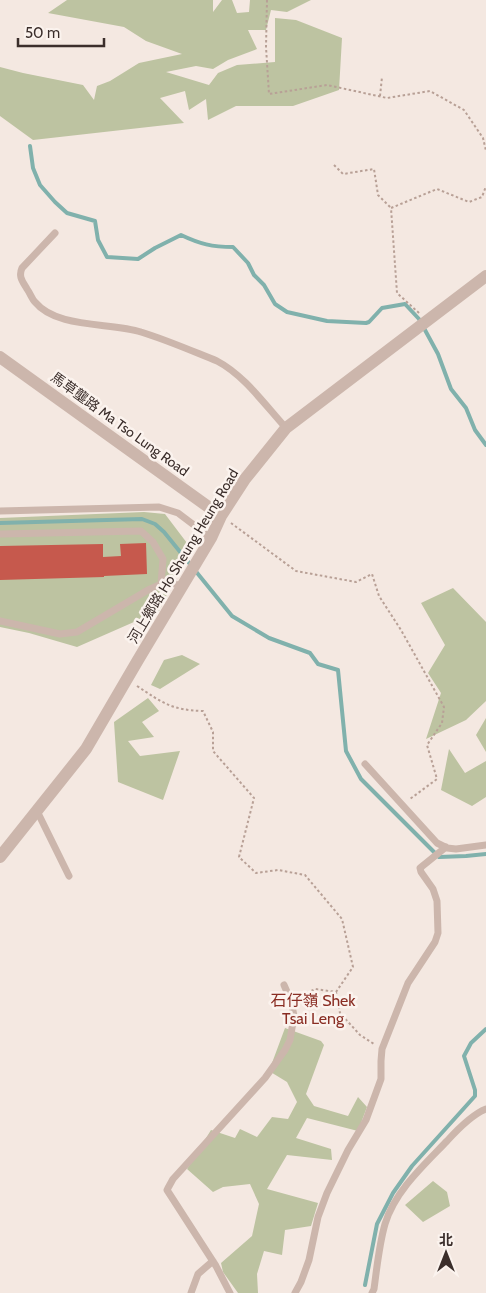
<svg xmlns="http://www.w3.org/2000/svg" width="486" height="1293" font-family="Cabin,'Noto Sans SC',sans-serif">
  <rect width="100%" height="100%" fill="#f4e8e1"/>
  <!-- green -->
  <path fill="#bdc3a1" d="M67,0H213V12L222,0H232L237,13L249,12L250,0H311L287,12L271,10L266,30H248L257,49L228,60L213,69L196,66L166,72L209,85L218,73L237,65L275,62V18L296,20L342,38L339,90L293,106H236L208,120L206,99L189,110L185,91L160,98L184,123L33,140L0,116V67L23,73L83,85L94,100L97,86L110,81L139,63L182,54L146,41L124,27L48,13Z
    M144,512L165,514L190,547L159,611L77,647L29,633L0,627V518Z
    M453,588L486,622V701L466,720L426,739L441,693L428,673L445,645L421,603Z
    M182,655L200,664L160,689L151,685L164,660Z
    M148,698L159,711L142,722L154,737L128,741L140,756L180,751L163,800L118,782L114,722Z
    M486,718V752L476,735Z
    M449,749L465,773L486,761V797L472,806L441,790Z
    M285,1028L321,1041L324,1045L306,1094L314,1106L348,1116L358,1097L367,1107L358,1131L307,1118L296,1138L331,1149L332,1160L287,1155L267,1189L318,1203L311,1226L285,1230L282,1255L264,1251L257,1274L258,1293H238L223,1272L221,1263L252,1236L259,1204L250,1184L223,1187L213,1192L187,1169L211,1130L235,1138L240,1129L257,1137L272,1117L288,1119L297,1102L287,1082L269,1071Z
    M433,1181L447,1192L450,1206L423,1222L405,1205Z"/>
  <g fill="none" stroke-linecap="round" stroke-linejoin="round">
    <!-- stream -->
    <path stroke="#80b1ac" stroke-width="4" d="M30,146L33,168L40,185L55,202L67,213L95,221L98,240L107,257L138,259L155,248L181,235C200,244 212,247 233,247L248,263L254,275L264,285L275,304L287,312L327,321L366,323L369,322L382,308L405,304L419,319L438,354L451,389L466,408L475,430L486,445
      M0,523L142,519L155,524L164,532L232,616L269,638L310,653L318,664L338,670L346,751L361,779L439,857L466,856L486,854
      M365,1285L377,1224L393,1193L412,1166L475,1096V1090L464,1056L471,1043L486,1029"/>
  </g>
  <!-- building -->
  <path fill="#c6594d" d="M146,543L147,574L104,576V577L0,580V546L103,544V557L121,556L120,544Z"/>
  <g fill="none" stroke-linecap="round" stroke-linejoin="round">
    <!-- path -->
    <path stroke="#b8a096" stroke-width="2" stroke-dasharray="2.5 2.5" stroke-linecap="butt" d="M267,0L266,47L269,94L327,85L387,98L430,91L464,110L483,138L486,151
      M380,96L382,77
      M334,165L343,174L374,169L378,195L391,208
      M419,313L397,293L391,208L437,189L469,202L482,197L486,186
      M231,523L296,571L356,582L372,574L379,596L401,630L444,707L442,723L427,745L437,779L410,799
      M137,686C163,703 171,710 203,711L213,732V751L254,798L239,857L256,873L278,870L305,875L342,919L353,967L336,992
      M298,998L315,989L336,992L340,1013L360,1035L374,1044"/>
    <!-- lane -->
    <path stroke="#ccb6ac" stroke-width="7" d="M55,233L22,268C18,277 23,282 27,289C30,293 32,299 35,302C57,329 111,322 141,332C167,340 192,351 217,361C244,375 265,405 286,428
      M0,511L159,507L178,513L211,538
      M0,534L141,531L153,542L163,559L161,584
      M0,621L60,634L77,632L148,590L168,581L182,587
      M365,764L437,843L447,848L456,849L486,845
      M37,811L69,876
      M191,1293L198,1274L213,1261
      M230,1293L216,1266L167,1190L168,1188L173,1179L265,1078L285,1050L290,1040L294,1016L291,1001L284,985
      M295,1293L301,1282L309,1260L318,1217L327,1193L348,1150L366,1120L381,1079V1061L382,1049L408,983L435,942L438,933L437,901L433,889L421,872L420,868L446,847
      M372,1293L374,1289C377,1267 379,1245 385,1224C395,1191 424,1165 447,1141C457,1130 473,1114 486,1109"/>
    <!-- street -->
    <path stroke="#ccb6ac" stroke-width="12" d="M0,357L221,516
      M0,857L86,749L138,660L211,538L221,516L245,479L286,428L486,276"/>
  </g>
  <g text-anchor="middle" dominant-baseline="central" stroke-width="5" stroke-linejoin="round" paint-order="stroke">
    <!-- street labels -->
    <g font-size="14" fill="#3b2e2b" stroke="#fbf3ee">
      <text transform="translate(120 424) rotate(36)">馬草壟路 Ma Tso Lung Road</text>
      <text transform="translate(183 556) rotate(-59)">河上鄉路 Ho Sheung Heung Road</text>
    </g>
    <!-- quarter labels -->
    <g font-size="16" fill="#8a2e24" stroke="#fbf3ee">
      <text x="313" y="1000">石仔嶺 Shek<tspan x="313" dy="18">Tsai Leng</tspan></text>
    </g>
  </g>
  <!-- north arrow -->
  <g transform="translate(446 1253)" stroke="#fbf3ee" stroke-width="4" paint-order="stroke">
  <path d="M0-4L9 19L0 12L-9 19Z" fill="#3b2e2b"/>
  <text y="-8" font-size="14" font-weight="bold" text-anchor="middle" fill="#3b2e2b">北</text>
  </g>
  <!-- scale -->
  <path d="M18 38v8h86v-8" fill="none" stroke="#3b2e2b" stroke-width="2.5"/>
  <text x="25" y="38" font-size="15" fill="#3b2e2b" stroke="#fbf3ee" stroke-width="4" paint-order="stroke">50 m</text>
</svg>
